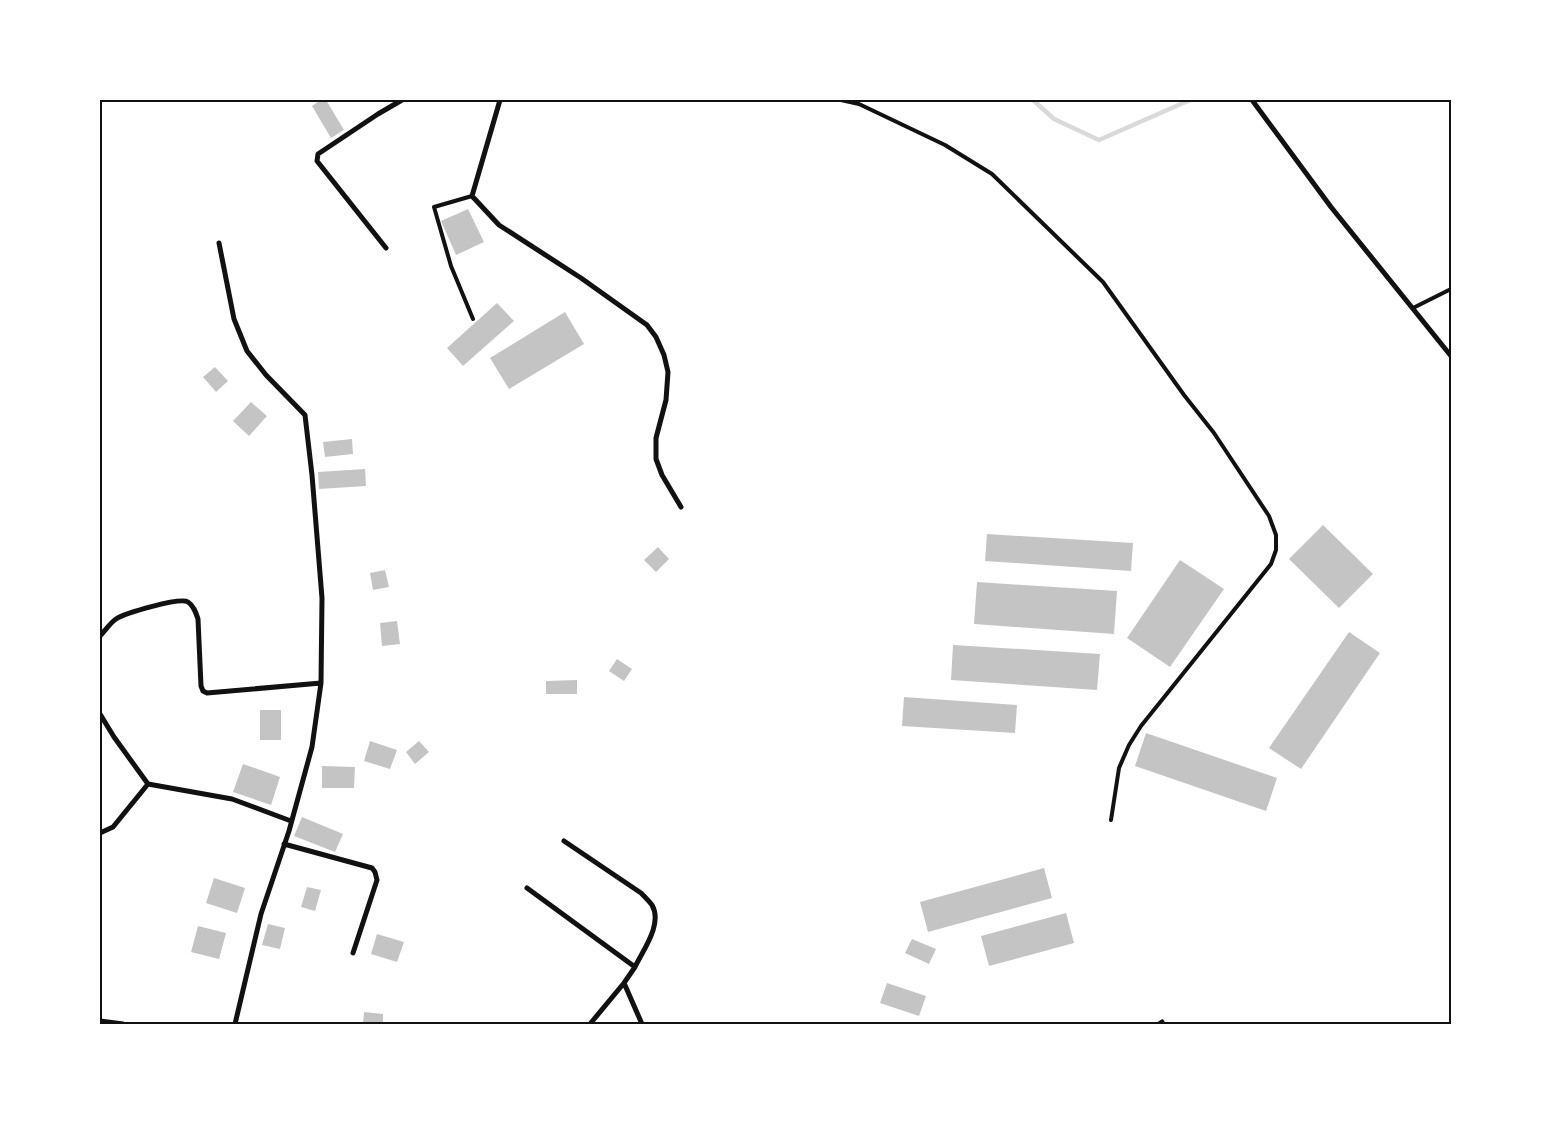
<svg xmlns="http://www.w3.org/2000/svg" width="1551" height="1124" font-family="'Golos Text',sans-serif">
  <rect width="100%" height="100%" fill="#fff"/>
  <g fill="none" stroke-linecap="round" stroke-linejoin="round">
    <!-- stream -->
    <path stroke="#d9d9d9" stroke-width="4.5" d="M1033,100L1054,119L1099,140L1190,100"/>
  </g>
  <!-- building -->
  <path fill="#c4c4c4" d="M321,100H326L344,130L331,138L312,106Z
    M468,209L484,242L456,255L441,221Z
    M497,303L514,321L463,366L447,348Z
    M565,312L584,344L509,389L490,358Z
    M215,367L228,381L216,392L203,377Z
    M251,402L267,416L249,436L233,421Z
    M352,439L353,454L325,457L323,442Z
    M365,469L366,486L319,489L318,472Z
    M1323,525L1373,574L1339,608L1289,559Z
    M987,534L1133,543L1131,571L985,561Z
    M658,547L669,559L656,572L644,560Z
    M1180,560L1224,589L1170,667L1127,638Z
    M385,570L389,587L373,590L370,573Z
    M977,582L1117,591L1114,634L974,624Z
    M397,621L400,644L382,646L380,623Z
    M1349,632L1380,653L1301,769L1269,748Z
    M953,645L1100,654L1097,690L951,680Z
    M617,659L632,669L624,681L609,671Z
    M577,680V694H546V681Z
    M904,697L1017,705L1015,733L902,726Z
    M260,710H281V740H260Z
    M1146,733L1277,778L1266,811L1135,766Z
    M370,741L397,750L390,769L364,761Z
    M419,741L429,752L415,764L406,752Z
    M243,764L280,777L271,805L233,792Z
    M322,766L355,767L354,788H322Z
    M302,817L343,834L335,852L294,836Z
    M1044,868L1052,898L928,932L920,902Z
    M214,878L245,888L237,913L206,903Z
    M307,887L321,890L315,911L301,907Z
    M1066,913L1074,943L989,966L981,936Z
    M268,924L285,928L280,949L262,945Z
    M198,926L226,933L219,959L191,952Z
    M377,934L404,942L397,962L371,954Z
    M912,939L936,949L929,964L905,953Z
    M887,983L926,996L919,1016L880,1003Z
    M364,1012L383,1014V1024H363Z"/>
  <g fill="none" stroke-linecap="round" stroke-linejoin="round">
    <!-- service -->
    <path stroke="#111" stroke-width="4" d="M841,100L859,104L945,145L992,174L1103,282L1184,395L1214,433L1269,516L1276,535V550L1271,564L1141,726L1129,745L1119,768L1111,820
      M472,196L434,207L451,266L473,319
      M1413,308L1451,289"/>
    <!-- minor -->
    <path stroke="#111" stroke-width="5" d="M500,100L472,196L499,225L581,278L647,325L656,337L664,355L668,372L666,400L656,438V459L662,475L681,507
      M1252,100L1331,207L1451,356
      M219,243L234,319L247,351L266,375L305,415L312,475L322,598L321,683L312,747L289,831L261,914L235,1024
      M386,248L317,161L318,154L378,114L402,100
      M100,636C105,631 110,623 116,619C125,613 180,597 188,602C194,606 196,613 198,619L201,686L203,691L207,693L321,683
      M100,714L114,737L148,784L113,827L100,833
      M148,784L232,799L291,821
      M564,841L641,893C645,897 649,901 652,905C663,924 643,950 635,967
      M284,844L372,868L375,872L377,880L353,953
      M527,888L635,967L624,983L590,1024
      M624,983L642,1024
      M100,1021L123,1024
      M1159,1024L1162,1022"/>
  </g>
  <!-- border -->
  <rect width="1551" height="1124" fill="none" stroke="#ffffff" stroke-width="202"/>
  <rect x="101" y="101" width="1349" height="922" fill="none" stroke="#111" stroke-width="2"/>
</svg>
